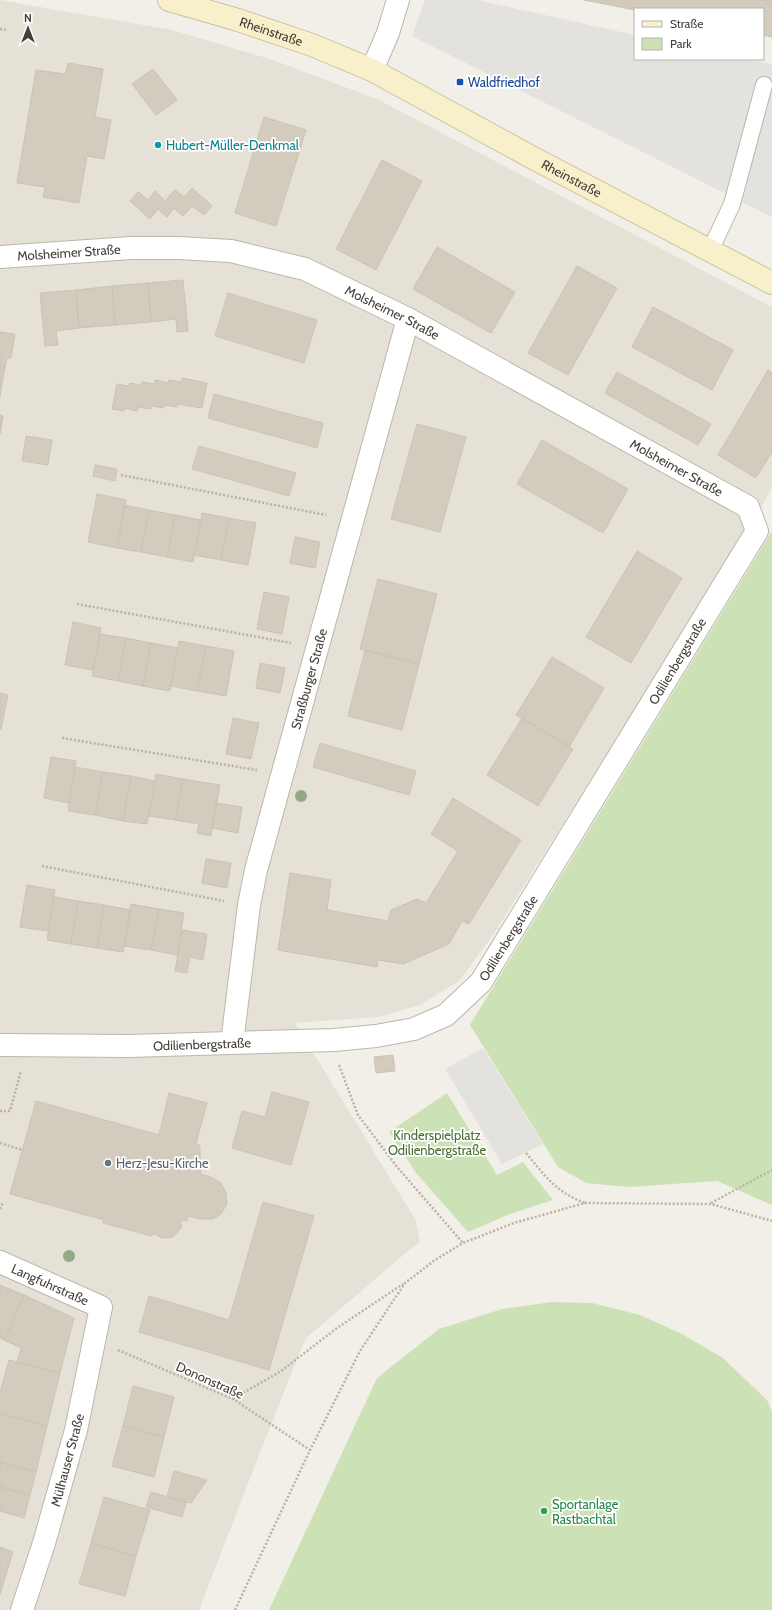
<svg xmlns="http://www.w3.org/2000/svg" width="772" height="1610" font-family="Cabin,sans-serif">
  <rect width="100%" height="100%" fill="#f2efe8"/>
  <!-- residential -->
  <path fill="#e5e1d6" d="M0,0L172,30L273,60L377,99L772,307V488L745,535L493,935L459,981L420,1005L378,1017L295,1023L415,1219L420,1241L305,1339L254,1468L199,1610H0Z"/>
  <!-- green -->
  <path fill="#cce1b5" d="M772,531V1205L717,1181L628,1187L586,1183L558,1167L470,1025Z
    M447,1093L497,1175L523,1162L553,1200L510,1214L468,1232L416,1173L389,1132Z
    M552,1302L592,1303L640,1315L682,1334L723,1358L767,1400L772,1412V1610H269L377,1378L439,1329L502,1309Z"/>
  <!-- parking -->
  <path fill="#e3e2df" d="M425,0H477L635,35V59H747L772,64V217L412,36Z
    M483,1048L543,1144L502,1164L445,1069Z"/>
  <!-- building -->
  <path fill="#d2cbbe" stroke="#ccc3b2" d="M584,0H772V37L763,35V9L635,10Z
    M68,63L103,69L95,117L111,120L104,159L87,156L79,203L43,197L45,187L17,183L36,70L66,74Z
    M153,69L177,100L156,115L132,84Z
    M264,117L306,130L276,226L235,213Z
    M382,160L422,181L376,270L336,249Z
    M192,188L212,206L204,215L192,206L183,216L174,208L167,217L158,209L150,219L130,201L138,192L148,200L155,191L165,201L175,190L184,197Z
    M437,247L515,292L491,333L413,289Z
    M577,266L617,288L568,375L528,353Z
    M183,280L188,331L177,332L176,319L151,322L148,283Z
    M148,283L151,322L115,325L112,286Z
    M112,286L115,325L79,328L76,290Z
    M76,290L79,328L56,331L58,345L45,346L40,293Z
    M228,293L317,320L304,363L215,336Z
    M653,307L733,350L712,390L632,347Z
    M0,332L15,334L11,358H7L5,367L0,366Z
    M0,366L5,367L0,396Z
    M768,370L772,373V452L756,478L718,455Z
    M617,372L711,424L698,445L605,393Z
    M182,378L207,383L202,408L177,404V407L164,405V408L151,406V409L138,407L137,411L125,408L124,411L112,409L117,384L129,386L130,383L141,385L142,382L155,384V380L168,383L169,380L181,382Z
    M214,394L323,423L317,448L208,418Z
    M0,415L3,416L0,434Z
    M417,424L466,437L440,532L391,519Z
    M26,436L52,440L48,465L22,461Z
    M542,440L628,489L603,533L517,484Z
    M199,446L296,473L289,496L192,469Z
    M95,465L117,469L115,481L93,476Z
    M97,494L126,500L117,548L88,542Z
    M124,505L149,510L141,552L117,548Z
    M149,510L175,515L167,557L141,552Z
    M202,513L229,518L221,560L194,555Z
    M175,515L201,520L193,562L167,557Z
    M229,518L256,523L248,565L221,560Z
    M295,537L320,542L315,568L290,563Z
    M637,551L682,578L631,663L586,637Z
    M378,579L437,594L419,664L360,649Z
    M264,592L289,597L282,634L257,629Z
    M73,622L101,628L93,670L65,665Z
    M100,634L126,638L118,681L92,676Z
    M126,638L151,643L143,686L118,681Z
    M179,641L206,646L197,691L171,686Z
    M151,643L178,648L170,691L143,686Z
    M206,646L234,651L226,696L197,691Z
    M365,650L419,664L402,730L348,716Z
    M552,657L604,688L569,747L516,715Z
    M260,663L285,668L280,693L256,688Z
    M0,693L8,695L1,729H0Z
    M233,718L259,723L251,759L226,754Z
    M522,718L573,749L538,806L487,775Z
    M320,743L416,771L409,795L313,767Z
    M51,757L76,761L69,803L44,798Z
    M75,767L103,772L95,815L68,811Z
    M103,772L131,776L123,821L95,815Z
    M156,774L183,779L175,820L149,816Z
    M131,776L155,781L147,824L123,821Z
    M183,779L220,785L211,836L197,833L199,824L175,820Z
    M453,798L521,840L469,924L462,921L449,944L403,964L378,960L377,967L278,950L290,873L331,880L327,910L388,921L391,910L417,899L426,903L458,851L431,834Z
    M216,803L242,807L238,833L212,828Z
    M206,859L231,863L227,888L202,883Z
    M27,885L55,890L48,931L20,927Z
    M54,897L78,901L71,944L47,940Z
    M78,901L104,905L97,948L71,944Z
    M131,904L159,909L151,950L124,946Z
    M104,905L131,910L123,952L97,948Z
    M159,909L184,913L177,955L151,950Z
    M182,930L207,934L203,960L190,957L187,973L175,971Z
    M393,1055L395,1071L376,1073L374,1057Z
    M272,1092L309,1102L291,1165L232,1148L242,1111L265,1117Z
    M169,1093L207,1103L196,1143L200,1146V1161L194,1166L202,1168L200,1174L211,1177L221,1183L226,1193L227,1204L221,1214L213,1219H201L188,1216L187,1221L181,1220V1228L173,1237L162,1238L153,1233L152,1236L103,1223L104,1220L10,1194L36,1101L159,1135Z
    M263,1202L314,1216L269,1370L139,1332L149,1296L229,1320Z
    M0,1285L24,1295L4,1340L0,1338Z
    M24,1295L74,1318L60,1373L17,1362L21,1348L4,1340Z
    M9,1360L60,1373L47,1426L0,1413V1393Z
    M133,1386L174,1397L164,1437L123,1426Z
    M0,1413L47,1426L36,1472L0,1462Z
    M123,1426L164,1437L154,1477L112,1466Z
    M0,1462L36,1472L30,1495L0,1487Z
    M174,1471L207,1480L191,1503L167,1497Z
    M0,1487L30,1495L24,1518L0,1511Z
    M151,1492L186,1502L182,1517L146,1507Z
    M104,1497L150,1510L136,1556L91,1543Z
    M91,1543L136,1556L125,1596L79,1584Z
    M0,1547L13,1552L0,1594Z"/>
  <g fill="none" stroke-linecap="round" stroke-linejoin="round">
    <defs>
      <path id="lane" d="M710,251L732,204L764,85"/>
      <g id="street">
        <path d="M372,70L388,33L398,0"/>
        <path id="s1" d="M0,257L131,248H178L231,251L305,269L408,319L748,507L757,531L481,982L446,1015L414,1029L376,1036L334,1040L129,1046L0,1045"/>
        <path id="s2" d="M232,1043L249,905L256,870L408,319"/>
        <path id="s3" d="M0,1262L101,1307L76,1430L44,1543L22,1610"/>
      </g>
      <g id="secondary">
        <path id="s4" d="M169,0L238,20L312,45L372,70L535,159L772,283"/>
      </g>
    </defs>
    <!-- lane casing -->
    <use href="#lane" stroke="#bcb7ab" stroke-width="18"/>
    <!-- street casing -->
    <use href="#street" stroke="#bcb7ab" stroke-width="24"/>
    <!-- secondary casing -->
    <use href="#secondary" stroke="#ccc19c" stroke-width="24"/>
    <!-- path -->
    <path stroke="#bcb29e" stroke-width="2.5" stroke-dasharray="2 2" stroke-linecap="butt" d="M0,29L7,30
      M121,475L326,515
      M77,604L291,643
      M62,738L257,770
      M42,866L224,901
      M339,1065L358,1115L397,1167L463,1243
      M0,1111H10L21,1071
      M0,1143L22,1150
      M526,1153C545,1176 556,1192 585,1203
      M711,1203L772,1170
      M0,1209L3,1202
      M118,1350L233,1399L310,1450
      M233,1399L281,1371L337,1328L403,1284
      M235,1610L310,1450L360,1351L405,1283L435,1260L463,1243L514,1223L585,1203L711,1204L772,1221"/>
    <!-- lane -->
    <use href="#lane" stroke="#fff" stroke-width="16"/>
    <!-- street -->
    <use href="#street" stroke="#fff" stroke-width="22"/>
    <!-- secondary -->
    <use href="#secondary" stroke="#f8efcb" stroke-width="22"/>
  </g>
  <!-- trees -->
  <g fill="#94a983">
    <circle cx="301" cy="796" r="6"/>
    <circle cx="69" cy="1256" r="6"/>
  </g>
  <!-- markers -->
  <rect fill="#1a4fb4" stroke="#fff" stroke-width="1.5" x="456" y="78" width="8" height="8" rx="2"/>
  <circle fill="#0f9aa8" stroke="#fff" stroke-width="1.5" cx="158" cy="145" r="4"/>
  <circle fill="#6b7280" stroke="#fff" stroke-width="1.5" cx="108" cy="1163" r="4"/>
  <circle fill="#2e9e5b" stroke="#fff" stroke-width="1.5" cx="544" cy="1511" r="4"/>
  <g text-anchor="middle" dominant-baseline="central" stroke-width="3.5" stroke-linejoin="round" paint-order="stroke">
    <!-- street labels -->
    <g font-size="13" fill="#443f37" stroke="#fff">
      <text stroke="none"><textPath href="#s4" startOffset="107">Rheinstraße</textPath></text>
      <text stroke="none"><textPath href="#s4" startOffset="442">Rheinstraße</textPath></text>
      <text stroke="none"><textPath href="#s1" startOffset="69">Molsheimer Straße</textPath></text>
      <text stroke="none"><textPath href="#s1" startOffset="405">Molsheimer Straße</textPath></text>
      <text stroke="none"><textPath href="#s1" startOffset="729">Molsheimer Straße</textPath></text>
      <text transform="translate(677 661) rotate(-59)">Odilienbergstraße</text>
      <text stroke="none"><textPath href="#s2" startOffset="373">Straßburger Straße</textPath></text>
      <text transform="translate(508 938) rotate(-58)">Odilienbergstraße</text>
      <text transform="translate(202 1044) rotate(-2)">Odilienbergstraße</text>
      <text stroke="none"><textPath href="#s3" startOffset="55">Langfuhrstraße</textPath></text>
      <text transform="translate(210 1380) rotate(24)">Dononstraße</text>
      <text transform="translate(67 1460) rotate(-75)">Mülhauser Straße</text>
    </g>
    <!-- transit labels -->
    <g font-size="13" fill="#164399" stroke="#fff" text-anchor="start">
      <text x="468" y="82">Waldfriedhof</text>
    </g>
    <!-- culture labels -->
    <g font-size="13" fill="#0d838f" stroke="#fff" text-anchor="start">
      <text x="166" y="145">Hubert-Müller-Denkmal</text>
    </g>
    <!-- park labels -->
    <g font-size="13" fill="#476f31" stroke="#fff">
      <text x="437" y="1135">Kinderspielplatz<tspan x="437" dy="15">Odilienbergstraße</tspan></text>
    </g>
    <!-- worship labels -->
    <g font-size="13" fill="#5b616d" stroke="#fff" text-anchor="start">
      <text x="116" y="1163">Herz-Jesu-Kirche</text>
    </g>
    <!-- leisure labels -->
    <g font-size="13" fill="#27864d" stroke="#fff" text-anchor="start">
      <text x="552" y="1504">Sportanlage<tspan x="552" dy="15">Rastbachtal</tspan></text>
    </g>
  </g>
  <!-- legend -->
  <rect x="634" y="8" width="130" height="52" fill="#ffffff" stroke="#b4b2af"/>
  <rect x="642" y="21" width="20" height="6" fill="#f8efcb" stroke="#b4b2af"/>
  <text x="670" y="28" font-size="12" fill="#443f37">Straße</text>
  <rect x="642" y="38" width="20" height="12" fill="#cce1b5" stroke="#b4b2af"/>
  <text x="670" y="48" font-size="12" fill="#443f37">Park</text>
  <!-- north arrow -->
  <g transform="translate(28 28)" stroke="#ffffff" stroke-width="3" paint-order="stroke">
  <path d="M0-3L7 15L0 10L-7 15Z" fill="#443f37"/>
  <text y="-6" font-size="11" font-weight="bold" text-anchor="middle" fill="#443f37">N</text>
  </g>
</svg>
